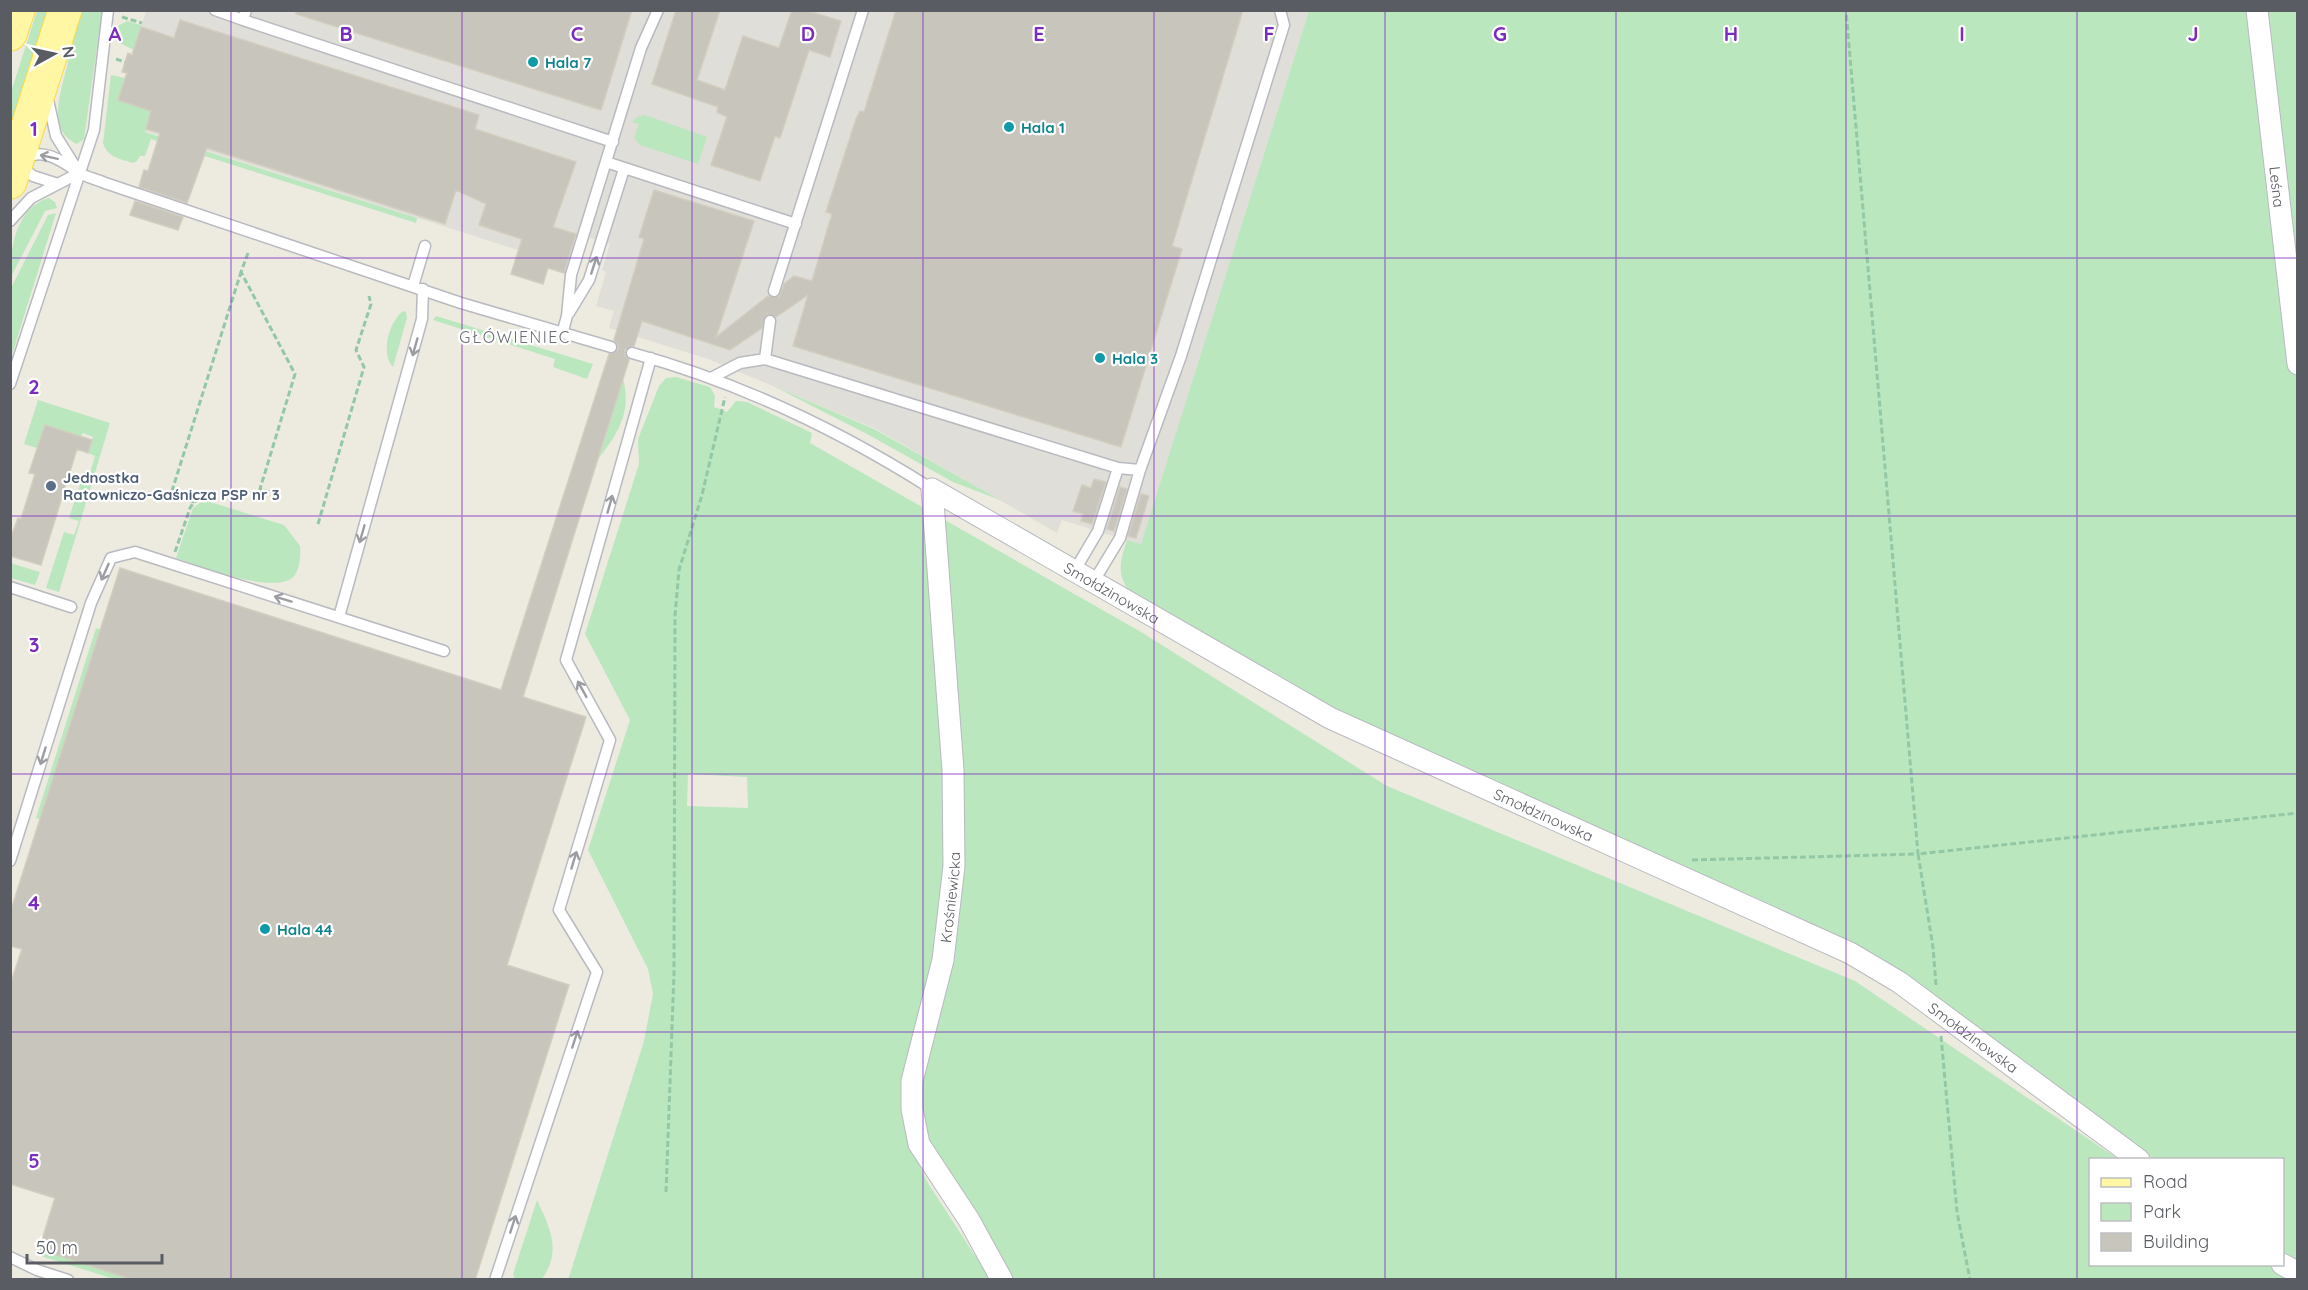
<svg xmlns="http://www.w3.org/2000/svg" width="2308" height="1290" font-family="Quicksand,sans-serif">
  <rect width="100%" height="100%" fill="#edebe0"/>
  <!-- industrial -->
  <path fill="#e0ded8" d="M146,11H1309L1141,545L1062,520L1057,533L874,428L708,359L609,328L614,311L596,306L606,272L602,270L610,244L570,232L554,248L543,284L511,274L518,250L145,131L151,111L118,100L126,73L125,62L128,53L132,55Z"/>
  <!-- green -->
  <path fill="#bae7be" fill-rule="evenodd" d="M37,11H54L11,140V92Z
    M77,11L102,12L84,139L77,144C44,129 63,87 68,62C71,45 74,28 77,11Z
    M1309,11H2297V1264L2283,1254L2282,1160L2154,1159L1927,991L1357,722L1128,589C1116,573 1121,558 1127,540L1141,544Z
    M127,21L141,25L134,50L116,41L118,26Z
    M111,75L125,78L118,100L151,111L145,132L417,218L416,223L151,139L145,156H140L137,161L133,163C120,159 107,157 103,143Z
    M645,115L707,137L698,164L640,145L634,138L639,124L632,122L637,117Z
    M48,198L55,202L57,208L45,211L11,277C10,248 15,210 48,198Z
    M56,213L11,358V288L48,215Z
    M403,311L406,312L407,318L393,367C380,353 389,322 403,311Z
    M436,316L593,364L587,379L553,367L555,359L433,320Z
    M676,377L710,387L715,396L714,407L727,412L736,401L747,402L812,433L810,443L1141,632L1387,786L1855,981L2118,1159L2090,1160V1264L2273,1265L2295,1279H1013L981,1226L907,1137L926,1180L990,1279L568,1280L644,1041L653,994L648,969L588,850L630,720L585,634L639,464L638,439L659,386L666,378ZM688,774L747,777L748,808L687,806Z
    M623,379C632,411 618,434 599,458Z
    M773,386L874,429L1000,500L953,482L867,434Z
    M38,400L110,423L59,592L46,588L64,532L74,535L79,521L69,518L84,472L90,473L95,456L88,453L93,437L83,433L81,436L45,425L37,448L24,444Z
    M204,500L284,525L300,546C301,556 300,575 289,580C263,591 202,567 176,558L193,508Z
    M10,563L40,572L35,585L11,578Z
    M96,628L101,630L40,819L36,818Z
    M537,1200C550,1228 562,1251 542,1279H515L513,1274Z
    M39,1249L133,1279H114L47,1258L39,1255Z"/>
  <!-- building -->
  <path fill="#c8c5bd" stroke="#d2cdbe" stroke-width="1.5" d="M296,10H632L601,110L296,14Z
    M676,10H720L697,80L725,90L743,36L779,48L792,10H805L841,21L830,57L809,50L780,138L775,136L760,181L711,165L727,117L717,112L718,107L652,84Z
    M896,10H1243L1172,246L1182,249L1121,447L793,346L808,295L776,317L767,314L762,328L730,350L642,321L634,346L625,350V355L629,360L523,697L586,717L507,965L569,985L475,1280H133L39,1249L55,1198L10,1184V985L22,949L10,946V913L120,568L501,690L609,354L618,350V345L614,340L644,239L639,237L654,190L754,221L716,337L768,296L779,297L784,284L794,276L812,281L832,214L826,212L856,119L860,111L864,112Z
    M180,20L479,115L475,129L576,162L553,227L576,234L564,273L548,268L543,284L511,274L522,239L479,225L486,204L456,190L445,224L207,148L187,203L139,187L144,170L148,171L160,133L146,129L151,111L118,100L127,73L122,72L128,53L132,55L141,27L174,38Z
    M135,201L183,217L178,230L130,215Z
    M45,425L92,440L88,453L77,449L41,565L10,556V540L18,518L21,519L35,474L29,473Z
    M1094,479L1106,482L1092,524L1081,521L1083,514L1073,511L1082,485L1091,488Z
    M1120,487L1127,489L1114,531L1107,529Z
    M1141,494L1149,496L1136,538L1128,536Z"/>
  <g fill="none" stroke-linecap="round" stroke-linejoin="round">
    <defs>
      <path id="service" d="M215,10L243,20
        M246,10L243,20L613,142
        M48,100L56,136L76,168
        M25,158C44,147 63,162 78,172C85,177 96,179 105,183L461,303L611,347
        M606,162L796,224
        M19,165L33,176L58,184
        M10,221L31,198L79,173
        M413,286L425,246
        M774,291L863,10
        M569,313L589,280L624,169
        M770,321L765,359L1118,468L1140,470
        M562,334L567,316L571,275L641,48L658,10
        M632,353C738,382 839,430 932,489
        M711,378L740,363L765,359
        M10,384L94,130L108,10
        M1075,570L1098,531L1118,468
        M1094,581L1120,538L1140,470L1181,356L1284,25L1280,10
        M10,587L71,607
        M339,617L422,319L423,289
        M10,861L91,603L111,558L135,552L444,651
        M10,1257L37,1270L68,1280
        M495,1280L597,972L559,910L610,740L566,660L651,358"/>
      <g id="minor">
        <path id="s1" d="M2257,10L2298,364"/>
        <path d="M2282,1264L2298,1273"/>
        <path id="s2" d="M1002,1280L969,1220L919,1144L912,1109V1081L943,960L954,866L953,770L932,489L1330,718L1850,953L1899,982L2139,1160"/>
      </g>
      <path id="primary" d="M10,34L18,10
        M10,182L65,10"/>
    </defs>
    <!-- service casing -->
    <use href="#service" stroke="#b8bac0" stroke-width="13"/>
    <!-- minor casing -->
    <use href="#minor" stroke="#b8bac0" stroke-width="23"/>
    <!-- primary casing -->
    <use href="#primary" stroke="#fbd84b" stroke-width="35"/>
    <!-- path -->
    <path stroke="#93c8a6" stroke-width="3" stroke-dasharray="6 3" stroke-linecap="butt" d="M122,17L142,23
      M116,59L125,62
      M248,253L241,272L295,374L260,489L269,492
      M194,502L171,494L241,272
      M318,524L364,367L356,350L371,304L369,296
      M175,552L190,508L194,502L203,498
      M1692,860L1918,854L1846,10
      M1936,985L1933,947L1918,854L2298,813
      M1941,1036L1957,1212L1970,1280
      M666,1192L674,973L675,616L679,570L702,495L725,397"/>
    <!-- service -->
    <use href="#service" stroke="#fff" stroke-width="10"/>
    <!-- minor -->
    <use href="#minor" stroke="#fff" stroke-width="21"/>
    <!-- primary -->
    <use href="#primary" stroke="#fff7a3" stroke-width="33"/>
  </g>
  <!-- one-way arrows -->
  <defs><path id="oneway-shaft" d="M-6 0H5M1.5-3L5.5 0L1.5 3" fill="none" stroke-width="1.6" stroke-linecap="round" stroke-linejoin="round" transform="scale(1.5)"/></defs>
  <g stroke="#9b9da1">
    <use href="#oneway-shaft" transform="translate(49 157) rotate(-168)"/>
    <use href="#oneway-shaft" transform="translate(594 265) rotate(-72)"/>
    <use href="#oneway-shaft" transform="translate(415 347) rotate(106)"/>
    <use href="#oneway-shaft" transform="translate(610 504) rotate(-74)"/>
    <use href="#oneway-shaft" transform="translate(362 534) rotate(106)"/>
    <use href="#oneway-shaft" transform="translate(105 572) rotate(114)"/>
    <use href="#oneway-shaft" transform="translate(283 599) rotate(-163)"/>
    <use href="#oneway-shaft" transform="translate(582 689) rotate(-119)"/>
    <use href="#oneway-shaft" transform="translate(43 756) rotate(107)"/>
    <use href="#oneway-shaft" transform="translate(574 860) rotate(-73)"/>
    <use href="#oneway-shaft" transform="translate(575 1039) rotate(-72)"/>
    <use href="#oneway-shaft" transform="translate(513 1224) rotate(-72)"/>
  </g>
  <!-- grid -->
  <path fill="none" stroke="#7b2cbf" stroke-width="1.5" stroke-opacity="0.55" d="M231,10V1280M462,10V1280M692,10V1280M923,10V1280M1154,10V1280M1385,10V1280M1616,10V1280M1846,10V1280M2077,10V1280M10,258H2298M10,516H2298M10,774H2298M10,1032H2298"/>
  <!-- markers -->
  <g fill="#0f9aa8" stroke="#fff" stroke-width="2">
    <circle cx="533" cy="62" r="6"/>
    <circle cx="1009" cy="127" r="6"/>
    <circle cx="1100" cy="358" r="6"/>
    <circle cx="265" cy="929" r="6"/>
  </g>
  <circle fill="#5c6f8a" stroke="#fff" stroke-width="2" cx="51" cy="486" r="6"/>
  <g text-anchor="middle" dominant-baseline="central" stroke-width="4.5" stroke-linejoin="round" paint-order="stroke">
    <!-- culture labels -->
    <g font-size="15" font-weight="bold" fill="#0d838f" stroke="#fff" text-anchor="start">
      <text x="545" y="62">Hala 7</text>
      <text x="1021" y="127">Hala 1</text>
      <text x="1112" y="358">Hala 3</text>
      <text x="277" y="929">Hala 44</text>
    </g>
    <!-- street labels -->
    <g font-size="15" fill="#595c62" stroke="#fff">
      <text stroke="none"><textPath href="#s1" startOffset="178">Leśna</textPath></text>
      <text stroke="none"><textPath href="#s2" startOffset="1028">Smołdzinowska</textPath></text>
      <text stroke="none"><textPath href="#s2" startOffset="1514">Smołdzinowska</textPath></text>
      <text stroke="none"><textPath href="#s2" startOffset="411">Krośniewicka</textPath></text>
      <text stroke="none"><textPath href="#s2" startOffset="2000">Smołdzinowska</textPath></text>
    </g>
    <!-- service labels -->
    <g font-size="15" font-weight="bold" fill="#4e5e75" stroke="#fff" text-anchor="start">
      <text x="63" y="477">Jednostka<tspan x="63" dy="17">Ratowniczo-Gaśnicza PSP nr 3</tspan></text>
    </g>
    <!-- neighbourhood labels -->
    <g font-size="16" letter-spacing="1.5" fill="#6a6e74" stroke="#fff">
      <text x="515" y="337">GŁÓWIENIEC</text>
    </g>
  </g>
  <g font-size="20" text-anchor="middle" font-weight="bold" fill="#7b2cbf" stroke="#fff" stroke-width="4.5" stroke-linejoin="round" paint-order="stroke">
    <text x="115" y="41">A</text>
    <text x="346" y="41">B</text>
    <text x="577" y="41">C</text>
    <text x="808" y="41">D</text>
    <text x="1039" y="41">E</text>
    <text x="1269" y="41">F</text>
    <text x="1500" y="41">G</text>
    <text x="1731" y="41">H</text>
    <text x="1962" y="41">I</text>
    <text x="2193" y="41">J</text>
    <text x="34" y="136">1</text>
    <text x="34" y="394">2</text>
    <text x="34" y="652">3</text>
    <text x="34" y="910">4</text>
    <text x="34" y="1168">5</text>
  </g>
  <!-- border -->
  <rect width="2308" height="1290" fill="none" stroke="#595c62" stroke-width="24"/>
  <!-- legend -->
  <rect x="2089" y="1158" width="195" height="108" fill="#ffffff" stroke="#bdbec0" stroke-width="1.5"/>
  <rect x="2101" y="1178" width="30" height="9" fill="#fff7a3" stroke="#bdbec0" stroke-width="1.5"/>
  <text x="2143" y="1188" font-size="18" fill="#595c62">Road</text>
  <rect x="2101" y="1203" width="30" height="18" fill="#bae7be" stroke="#bdbec0" stroke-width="1.5"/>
  <text x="2143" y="1218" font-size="18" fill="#595c62">Park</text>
  <rect x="2101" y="1233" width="30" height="18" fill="#c8c5bd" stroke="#bdbec0" stroke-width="1.5"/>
  <text x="2143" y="1248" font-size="18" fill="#595c62">Building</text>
  <!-- north arrow -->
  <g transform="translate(54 54) rotate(82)" stroke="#ffffff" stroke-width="4.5" paint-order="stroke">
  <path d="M0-4.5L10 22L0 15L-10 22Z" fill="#595c62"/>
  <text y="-9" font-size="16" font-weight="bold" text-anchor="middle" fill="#595c62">N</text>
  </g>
  <!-- scale -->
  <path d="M27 1254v9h135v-9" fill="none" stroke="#595c62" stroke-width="3"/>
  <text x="36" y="1254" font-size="18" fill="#595c62" stroke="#ffffff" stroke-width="4.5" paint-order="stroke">50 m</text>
</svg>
